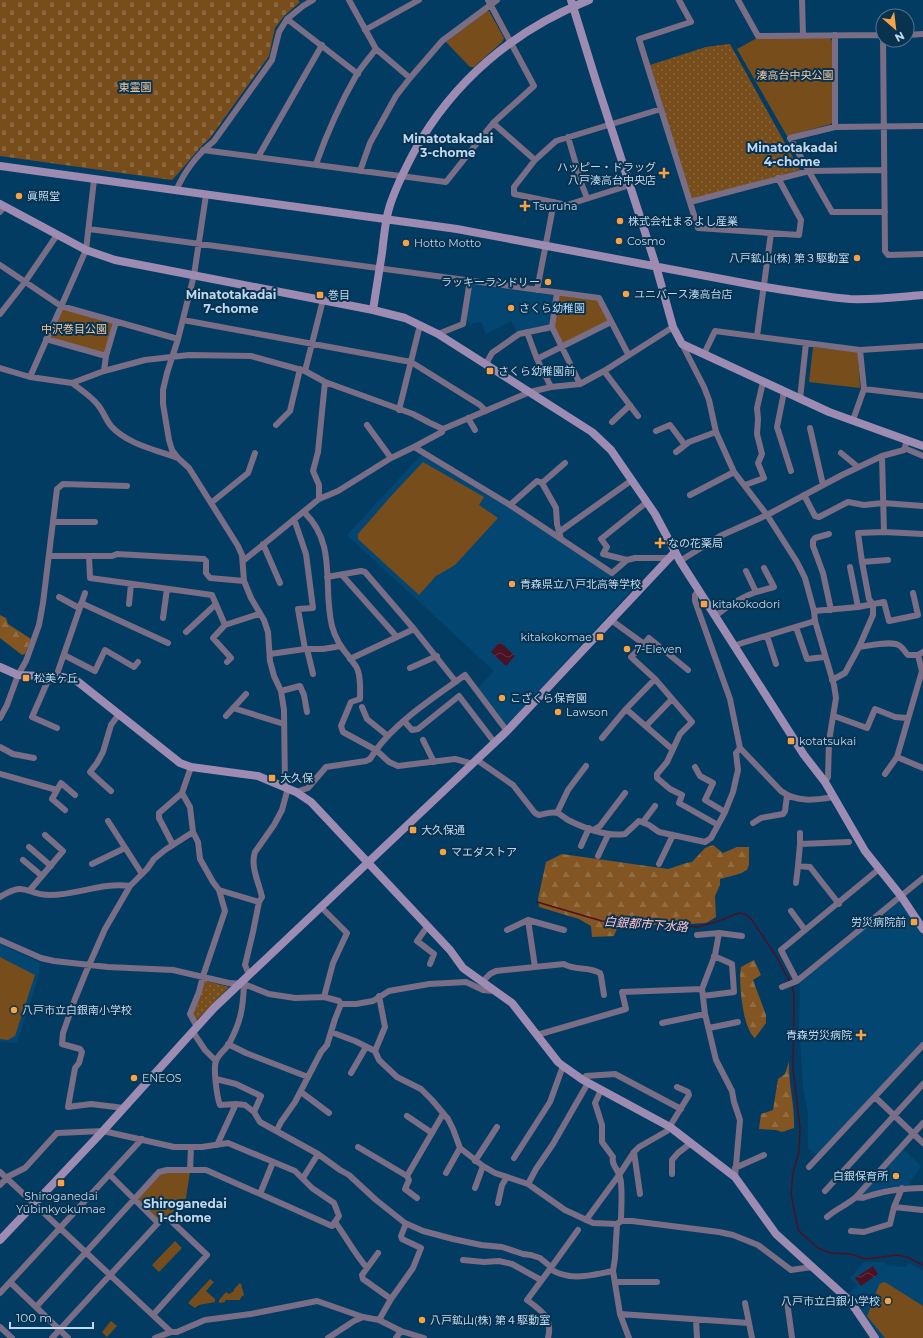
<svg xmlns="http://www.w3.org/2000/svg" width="923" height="1338" font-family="Montserrat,'Noto Sans JP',sans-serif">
  <defs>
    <pattern id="grass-dots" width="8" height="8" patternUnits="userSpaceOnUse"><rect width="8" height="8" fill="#784d1c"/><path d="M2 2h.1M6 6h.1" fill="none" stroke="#89663d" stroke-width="1.8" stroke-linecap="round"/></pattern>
    <pattern id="forest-firs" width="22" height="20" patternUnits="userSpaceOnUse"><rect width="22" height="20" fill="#835522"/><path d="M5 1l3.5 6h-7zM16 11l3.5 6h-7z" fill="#936d42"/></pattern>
    <pattern id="cemetery-stones" width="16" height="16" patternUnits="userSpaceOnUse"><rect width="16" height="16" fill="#784d1c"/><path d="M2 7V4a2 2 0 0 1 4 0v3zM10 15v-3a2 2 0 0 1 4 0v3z" fill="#89663d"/></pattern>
    <pattern id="water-waves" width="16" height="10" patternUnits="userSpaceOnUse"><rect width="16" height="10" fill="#4c1123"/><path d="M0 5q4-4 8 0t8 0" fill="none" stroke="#643343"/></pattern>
  </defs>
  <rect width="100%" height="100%" fill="#023c63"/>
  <!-- built -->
  <path fill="#044672" d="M472,283L553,294L555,296L550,325L517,332L511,321L486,334L481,322L469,324L467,319Z
    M422,454L512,508L618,578L632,589L528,703L507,731L475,691L494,671L347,535Z
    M901,896L923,929V1045L819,1157L808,1148V1114L803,1087L799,1024L800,986L797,981Z
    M0,944L40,963L38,978L17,1043L0,1042Z
    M903,1149L921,1166L908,1186L866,1195L862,1192Z
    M864,1262H884L887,1265L905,1267L909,1263L923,1271V1338H877L847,1296L857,1285L850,1278Z"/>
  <!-- grass -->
  <path fill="url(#grass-dots)" d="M728,44H730L800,170L694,199L691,198L650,65L706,47Z
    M203,980L229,987L194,1023L191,1016Z"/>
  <!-- forest -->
  <path fill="url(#forest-firs)" d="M0,615L6,618L8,624L31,639L25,654L22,655L0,638Z
    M713,845L723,853L737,847H749V865L747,870L739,874L720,879V885L715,896L716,917L706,923L689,924L665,921L654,925L618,926L614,936L592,937L591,926L579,919L539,907L538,899L546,862L562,854L668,869C676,867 683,863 692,862L705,848Z
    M754,960L761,975L753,980L766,1015V1023L755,1038C743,1030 738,981 741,967Z
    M789,1061C788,1084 795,1105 794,1128L782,1132L776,1130L759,1129L761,1114L773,1110L778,1079L785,1074Z"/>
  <!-- cemetery -->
  <path fill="url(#cemetery-stones)" d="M0,0H298L300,2L284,16L275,28L269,56L210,138C196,150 185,167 172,180L0,156Z"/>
  <!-- park -->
  <path fill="#784d1c" d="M486,11H489L504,38L502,42L474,67H470L446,42Z
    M757,38H830L832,41L833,122L831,124L787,136L737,49Z
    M557,293L599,298L611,322L562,347L552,327Z
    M61,306L116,322L106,356L46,339Z
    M813,347L857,352L858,354L860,388L809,382Z
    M423,462L484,497L479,505L498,518L455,565L436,576L419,595L358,539V534L392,495Z
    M0,957L35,975L15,1036L8,1040L0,1039Z
    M167,1172H190L186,1198L169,1216L157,1219L138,1200V1198L160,1174Z
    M175,1241L182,1248L159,1272L152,1265Z
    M210,1279L214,1282L206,1291L215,1299V1302L199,1305L195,1308L188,1303Z
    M885,1282L923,1306V1338H885L867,1316L879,1285L881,1283Z
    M240,1283L241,1284L244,1295L241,1297L240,1300H225V1302L219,1303V1300L226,1292L229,1294L234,1291V1289Z
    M111,1321L117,1326L107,1337L102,1332Z"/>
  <!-- water -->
  <path fill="url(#water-waves)" d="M500,642L515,656L506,666L491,652Z
    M873,1266L878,1274L861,1286L855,1278Z"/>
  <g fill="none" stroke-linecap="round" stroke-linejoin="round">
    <!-- stream -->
    <path stroke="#4c1123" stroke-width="1.5" d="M537,902L602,921L652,922L697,927L719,921L736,914L741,913L747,915L752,920L776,956L790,982
      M792,986L794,995L793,1069L800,1128L799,1152L793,1173L791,1194L798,1229L801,1233L818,1248L830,1253L850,1254L866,1259L897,1255L907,1257L923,1265"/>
    <!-- street -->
    <path stroke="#796e86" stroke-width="6" d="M349,0L376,49L410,78
      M679,0L691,22L639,39L698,228L799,235L801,220L778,178
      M738,0L758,36L883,35
      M802,0L803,35
      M287,19L358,74
      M365,30L419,0
      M835,35V127
      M883,35L885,251L888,255L923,254
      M907,35L923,34
      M493,123L535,160
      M568,137L582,185L587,198
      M203,150L446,182L493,123L534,86L488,0
      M258,157L322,45
      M316,164C327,133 341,102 357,74C363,65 370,57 376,49
      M360,171L370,143L396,96L410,78L442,41L497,0
      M630,185L567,205L514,194V187L535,160L556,141L661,109
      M176,191C184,172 198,154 214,141L272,60L279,32L287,19L303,6L313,0
      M206,195L194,275L178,339L167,373L163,390V404L169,440L172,450L178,458L189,468L238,546L242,555L244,581L251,598L264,620L268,632L270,661L274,676L281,691L284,710L285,787
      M690,202L809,171L884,170
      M0,212L4,207
      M885,212H832L790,138L835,127L923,126
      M89,229L599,298L628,354
      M0,265L61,306L178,339
      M537,290L554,202
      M557,293L552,327L580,384
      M0,314L25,282L57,235
      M183,320L411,362L480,405L486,411
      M527,332L537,359L551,387
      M438,334L463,324L470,280
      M757,336L771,233
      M46,339L106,356
      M682,344L704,387L709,400L716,432L734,472L767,515L797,562L805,578L814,611L815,621L834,685L836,698L829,741L828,777L825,782
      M704,354L715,331L860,350L923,346
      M537,359L611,322
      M486,364L492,353L519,334L552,327
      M0,368L30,377L72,383L104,371L145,360L189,355L251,356L305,371L325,382L413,414L430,423L443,429
      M104,371L106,356L116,322
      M305,371L323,300
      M604,371L638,416
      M30,377L86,250L94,180
      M72,383C81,390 91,396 98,405C103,411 106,420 111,426C127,444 156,450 178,458
      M864,389L923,396
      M784,392L777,427L791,471
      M800,399L806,343
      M399,410L420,325
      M468,418L475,430
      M853,420L864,389L860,350
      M612,422L630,405
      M276,425L290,411L300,369
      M367,425L391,458
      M810,428L823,485
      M656,431L670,425L685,445
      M414,447L510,505L612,573L627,560L635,558H669
      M909,450L923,456
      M676,452L689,442L716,432
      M841,453L858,467
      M542,483L565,463
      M745,485L764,478L758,463L762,454L757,434L758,419L757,408L763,382
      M690,495L734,472
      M804,495L815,516L819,517L848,502L864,505L883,503L923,506
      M319,499V485L313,471L318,452L325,382
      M211,503L248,473L255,453
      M510,505L537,481L542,483L556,508L557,524L561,539
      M304,512C338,545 322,585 332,626C335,638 342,649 350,658C352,662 357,666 358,671C361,680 360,690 360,699L351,702L341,726L343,732L376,750C398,720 435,697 465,675L507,731
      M294,519L306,554L313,608L298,609L305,649
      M54,522H95
      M559,532L632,480
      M884,532L923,534
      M829,534L815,538L813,541V546L823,573L831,610
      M263,544L280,583
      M49,556H112L117,554L204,559L206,561V573L210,578L244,581
      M89,556L90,578L212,595L225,625
      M627,560L603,554L607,547L601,539L647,502
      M243,561L319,499L338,491L391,458L414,447L442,432L443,429L530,392L551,387L580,384L604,371L673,327
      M680,561L720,536L767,515L842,475L882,456L904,450L907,441
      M862,562L888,560
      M850,567L858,607
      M342,575L397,637
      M327,577L361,571L365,572L414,629L456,682
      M756,592L774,587L764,568
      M59,597L79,608
      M81,603L168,643
      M129,604L131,584
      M814,611L858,607L884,602L889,621L918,615L913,593
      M715,616C728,606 741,597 756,592L746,571
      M163,618L167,589
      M611,620L644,644L631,657L655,679L692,722L680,734L667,762L657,774V778L670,789L682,795L679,803L718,825
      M796,627L807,659L825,657
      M186,632L216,604
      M767,636L776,664
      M644,644L649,638L688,670
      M735,647L739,644L815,621
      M859,647C868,646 893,640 900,646C903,648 905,652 908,655H918L923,652
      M307,649L313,674
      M270,654L305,649H323L341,646
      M64,655L95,671L105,650L134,667L138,662
      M350,659L414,629
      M227,662L231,658L213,638L225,625L259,614
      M410,668L437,656
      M50,676L32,717L57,728
      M56,677L85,593
      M655,679L626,709L672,749
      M832,680L845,673L859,647L873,615V605L869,599L862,562L858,533L884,532L882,456
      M281,691L300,686L304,695L307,712
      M362,707L367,719L388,736
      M233,708L284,724
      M226,716L246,694
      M834,716L867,728L875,709L895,717L907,718
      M0,718L7,705L18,675L26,661L39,625L43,603L57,489L63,484L127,486
      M404,721L412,730L418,729L459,696L495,743
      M646,726L672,699
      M602,738L626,709
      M423,740L434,762
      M0,747L13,754L34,758
      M740,748L781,791C797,803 815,800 834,797
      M897,757L923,768
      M477,760L513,785L535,813L539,815C545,814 551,811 558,813C561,815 565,818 568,820C586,829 606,837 625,834L639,821L649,825L659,832L705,842L711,838L725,812L733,792L738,770L736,753L740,748L730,699L695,601V595L699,590
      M191,767L182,793L190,807L193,832L198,842L200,859L213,882L219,890L259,902
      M695,767L700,776L713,783L705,800L725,812
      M0,774L57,790
      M885,774L897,757L922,671L918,655
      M111,791L90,772L97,763L103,752L111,725L119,714
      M296,792L308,788L326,767L366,761L370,759L376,750L389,762L398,766L455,759L473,764
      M65,810L52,799L61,783L75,795
      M557,813L568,790L586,766
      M108,821L142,874
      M643,822L655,806
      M753,823L761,818L783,814L785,811L787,796
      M593,830L600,826L625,793
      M800,844V833
      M173,845L159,818V813L182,793
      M581,846L589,828
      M29,847L51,866
      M598,856L608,835
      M23,860L42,876
      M92,864L125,848
      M659,864L673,835
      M796,883L798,866
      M30,890L63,851L45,835
      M0,897C27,880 25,895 50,895C77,895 103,882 130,886
      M839,904L810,867L798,866L800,844L849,842
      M321,907L347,933L333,963L324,997
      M791,911L805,930
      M427,927L417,941L434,954L430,964
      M507,930L528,920
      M719,933L742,936
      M697,935L719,933L715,955L702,989L705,1014L716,1060L732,1091L734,1102L740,1120L735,1177
      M0,940L41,958L54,961L108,967L173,970L229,983L244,984L269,994L295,998L324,997L339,1001L341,1004H356L373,1001L389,991L429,984L466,982L483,990L494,991
      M535,967L528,920L564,930
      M251,974L247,970L245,965L253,932L259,902L262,897C259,883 250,866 255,852L274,825L282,810L288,788
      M797,981L781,950L879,869
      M482,982L490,974L496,971L564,964C575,971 588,966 600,973L601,976L604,995
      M244,984C243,1009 241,1021 229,1044C225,1050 218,1055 216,1061C213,1068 217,1098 220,1105L236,1104L245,1105L254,1112L260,1122L318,1154
      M782,987L797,981L923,878
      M703,996L734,992L732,964L714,956
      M662,1023L705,1014
      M197,1027L190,1014L199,992L203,976L225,911L219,890
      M709,1028L738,1022
      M193,1032L205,1050L216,1061
      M331,1032L355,1041L375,1051L379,1060L397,1077L421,1089L432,1100L448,1119L453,1129L460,1148L483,1166L495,1173L528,1184L565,1210L593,1223L617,1224L621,1221H632L719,1232L733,1235L758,1245L791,1270L812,1267
      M537,1035L626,1009L622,992L702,989
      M228,1044L246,1053L308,1077
      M375,1051L385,1027L379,996
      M351,1073L366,1047
      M216,1079L236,1084L261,1096L254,1112
      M583,1080L586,1076L615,1074L681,1109
      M601,1090L595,1103L602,1125V1142L613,1157C611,1165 618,1169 620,1177C623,1187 621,1209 621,1221
      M301,1092L329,1113
      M875,1097L923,1143
      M124,1108L91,1104L68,1107L75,1068L79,1063L82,1052L80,1049L62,1044L63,1033L75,999L86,972L105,929L130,886L147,869L154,859L165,850L193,832
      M407,1116L432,1133
      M923,1123L856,1197C862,1199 866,1197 872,1195C889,1190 905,1188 923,1188
      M277,1130L281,1122L295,1102L321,1052L327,1045L335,1019L341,1004
      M217,1145L236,1104
      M358,1147L407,1176L443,1114
      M634,1152L640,1194
      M514,1158L550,1102L563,1066
      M475,1161L497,1127
      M809,1167L923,1045
      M735,1168L764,1155
      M190,1170L191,1147
      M0,1172L171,1332
      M446,1173L460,1148
      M672,1174V1160L678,1153L691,1143
      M110,1175L158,1223L163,1218H168L207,1255L153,1315
      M407,1176L409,1180L405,1189L417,1198
      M303,1178L318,1154L340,1170L349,1175L376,1200L405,1223V1226L401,1236L402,1239L421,1248L413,1268L391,1299L379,1320
      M528,1184L536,1169L553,1144L588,1083
      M0,1185L9,1176L25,1168L57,1133L103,1131L174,1147H202L228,1143L295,1171L312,1188L334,1203L339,1216L332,1226L206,1170H167L159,1172L36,1307
      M475,1188L483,1166
      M825,1191L923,1084
      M260,1194L273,1162
      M498,1203L502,1185L507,1177
      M894,1207L923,1210
      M827,1217C836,1209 847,1205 856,1197
      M586,1220L619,1175L634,1152L639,1147L667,1131L689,1095L688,1092L677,1087
      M335,1222C346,1237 355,1254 367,1268
      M405,1223L423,1231L453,1239L481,1245L502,1247L523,1254L531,1255L540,1258L551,1267
      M851,1231L864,1232L890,1224L894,1207L902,1188
      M378,1253L362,1275L363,1279L391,1299
      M463,1260L484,1262L499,1261L512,1264L541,1280
      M550,1269L578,1230
      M613,1271L615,1258L617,1224
      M10,1282L68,1338
      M615,1282H657
      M0,1293L142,1139
      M787,1301L792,1338
      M745,1303L749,1323
      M620,1314L749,1323L752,1338
      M696,1320L697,1338
      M0,1327L12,1338
      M52,1338L158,1223
      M155,1338L171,1332H177L205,1320L251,1314L317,1301L363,1317L379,1320L401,1331L424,1338
      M328,1338L354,1321L363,1317
      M396,1338L401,1331
      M548,1338C553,1318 542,1311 527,1300L550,1269C571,1282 591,1275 613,1271L620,1314L629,1338"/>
    <!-- secondary -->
    <path stroke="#9d8bb1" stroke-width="8" d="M571,0L596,81L656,266L673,327L682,344L829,412L923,446
      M0,166L457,229L765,287C793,291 821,297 850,299C874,300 899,297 923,295
      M0,204L86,250L115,260L373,310L405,318L438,334L592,432L611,450L655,514L680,561L804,755L825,782L865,851L901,896L923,929
      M373,310C376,291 379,272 382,253C384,237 385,220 390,205C396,187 405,169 414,152C453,81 514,30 589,0
      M0,667L18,675L63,677L77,681L180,763L191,767L258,776L296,792L311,802L450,950L463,968L512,1003L558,1062L563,1066L583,1080L670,1127L735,1177L776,1234L850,1301L875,1338
      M0,1240L103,1131L214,1008L507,731L675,552"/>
  </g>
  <!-- markers -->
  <g fill="#f5a346" stroke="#09324f" stroke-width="1.5">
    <path d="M662 167h4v4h4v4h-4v4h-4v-4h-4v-4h4z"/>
    <circle cx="19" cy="196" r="4"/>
    <path d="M523 200h4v4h4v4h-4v4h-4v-4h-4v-4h4z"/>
    <circle cx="620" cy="221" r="4"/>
    <circle cx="619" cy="241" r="4"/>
    <circle cx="406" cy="243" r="4"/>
    <circle cx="857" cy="258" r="4"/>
    <circle cx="548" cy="282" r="4"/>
    <circle cx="626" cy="294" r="4"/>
    <rect x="316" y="291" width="8" height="8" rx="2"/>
    <circle cx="511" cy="308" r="4"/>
    <rect x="486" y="367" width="8" height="8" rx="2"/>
    <path d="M658 537h4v4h4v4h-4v4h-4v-4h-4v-4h4z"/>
    <circle cx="512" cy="584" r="4"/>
    <rect x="700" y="600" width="8" height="8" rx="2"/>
    <rect x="596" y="633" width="8" height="8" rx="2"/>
    <circle cx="627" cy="649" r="4"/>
    <rect x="22" y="674" width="8" height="8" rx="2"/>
    <circle cx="502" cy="698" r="4"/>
    <circle cx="558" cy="712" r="4"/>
    <rect x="787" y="737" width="8" height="8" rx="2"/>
    <rect x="268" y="774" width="8" height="8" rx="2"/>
    <rect x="409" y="826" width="8" height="8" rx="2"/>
    <circle cx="443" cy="852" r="4"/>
    <rect x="910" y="918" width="8" height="8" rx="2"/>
    <circle cx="14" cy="1010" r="4"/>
    <path d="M859 1029h4v4h4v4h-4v4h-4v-4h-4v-4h4z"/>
    <circle cx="134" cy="1078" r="4"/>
    <circle cx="896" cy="1176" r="4"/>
    <rect x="57" y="1179" width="8" height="8" rx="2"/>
    <circle cx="888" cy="1301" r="4"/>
    <circle cx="422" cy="1320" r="4"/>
  </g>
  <g text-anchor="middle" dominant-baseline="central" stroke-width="4" stroke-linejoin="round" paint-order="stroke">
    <!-- park labels -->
    <g font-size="11" fill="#f3c9a0" stroke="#09324f">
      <text x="795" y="75">湊高台中央公園</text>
      <text x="135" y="87">東霊園</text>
      <text x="74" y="329">中沢巻目公園</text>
    </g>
    <!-- poi labels -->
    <g font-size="11" fill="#bed8f0" stroke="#09324f" text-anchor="start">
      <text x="656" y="167" text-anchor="end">ハッピー・ドラッグ<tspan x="656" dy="13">八戸湊高台中央店</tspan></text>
      <text x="27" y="196">眞照堂</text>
      <text x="533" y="206">Tsuruha</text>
      <text x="628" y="221">株式会社まるよし産業</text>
      <text x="627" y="241">Cosmo</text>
      <text x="414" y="243">Hotto Motto</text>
      <text x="849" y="258" text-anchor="end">八戸鉱山(株) 第３駆動室</text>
      <text x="540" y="282" text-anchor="end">ラッキーランドリー</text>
      <text x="634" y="294">ユニバース湊高台店</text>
      <text x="328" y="295">巻目</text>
      <text x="519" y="308">さくら幼稚園</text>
      <text x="498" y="371">さくら幼稚園前</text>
      <text x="668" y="543">なの花薬局</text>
      <text x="520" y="584">青森県立八戸北高等学校</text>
      <text x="712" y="604">kitakokodori</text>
      <text x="592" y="637" text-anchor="end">kitakokomae</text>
      <text x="635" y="649">7-Eleven</text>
      <text x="34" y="678">松美ヶ丘</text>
      <text x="510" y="698">こざくら保育園</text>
      <text x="566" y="712">Lawson</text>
      <text x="799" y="741">kotatsukai</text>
      <text x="280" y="778">大久保</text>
      <text x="421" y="830">大久保通</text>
      <text x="451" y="852">マエダストア</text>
      <text x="906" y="922" text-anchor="end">労災病院前</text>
      <text x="22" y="1010">八戸市立白銀南小学校</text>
      <text x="852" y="1035" text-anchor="end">青森労災病院</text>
      <text x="142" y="1078">ENEOS</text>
      <text x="888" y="1176" text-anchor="end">白銀保育所</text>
      <text x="61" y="1196" text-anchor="middle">Shiroganedai<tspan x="61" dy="13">Yūbinkyokumae</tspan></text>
      <text x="880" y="1301" text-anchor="end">八戸市立白銀小学校</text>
      <text x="430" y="1320">八戸鉱山(株) 第４駆動室</text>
    </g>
    <!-- neighbourhood labels -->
    <g font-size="12" font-weight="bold" fill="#bed8f0" stroke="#09324f">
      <text x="448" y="138">Minatotakadai<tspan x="448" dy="14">3-chome</tspan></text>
      <text x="792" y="147">Minatotakadai<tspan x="792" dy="14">4-chome</tspan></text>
      <text x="231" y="294">Minatotakadai<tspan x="231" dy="14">7-chome</tspan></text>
      <text x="185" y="1203">Shiroganedai<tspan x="185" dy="14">1-chome</tspan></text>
    </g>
    <!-- water labels -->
    <g font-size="12" font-style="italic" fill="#fec1cd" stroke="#09324f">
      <text transform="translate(646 924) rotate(4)">白銀都市下水路</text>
    </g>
  </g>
  <!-- north arrow -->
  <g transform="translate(895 28) rotate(152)"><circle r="19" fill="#09324f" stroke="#51748f"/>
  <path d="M0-3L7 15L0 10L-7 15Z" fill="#f5a346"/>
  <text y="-6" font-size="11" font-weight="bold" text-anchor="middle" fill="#bed8f0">N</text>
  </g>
  <!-- scale -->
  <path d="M10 1322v6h83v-6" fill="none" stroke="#bed8f0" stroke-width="2"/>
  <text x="16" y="1322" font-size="12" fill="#bed8f0" stroke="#09324f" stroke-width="3" paint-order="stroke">100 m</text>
</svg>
